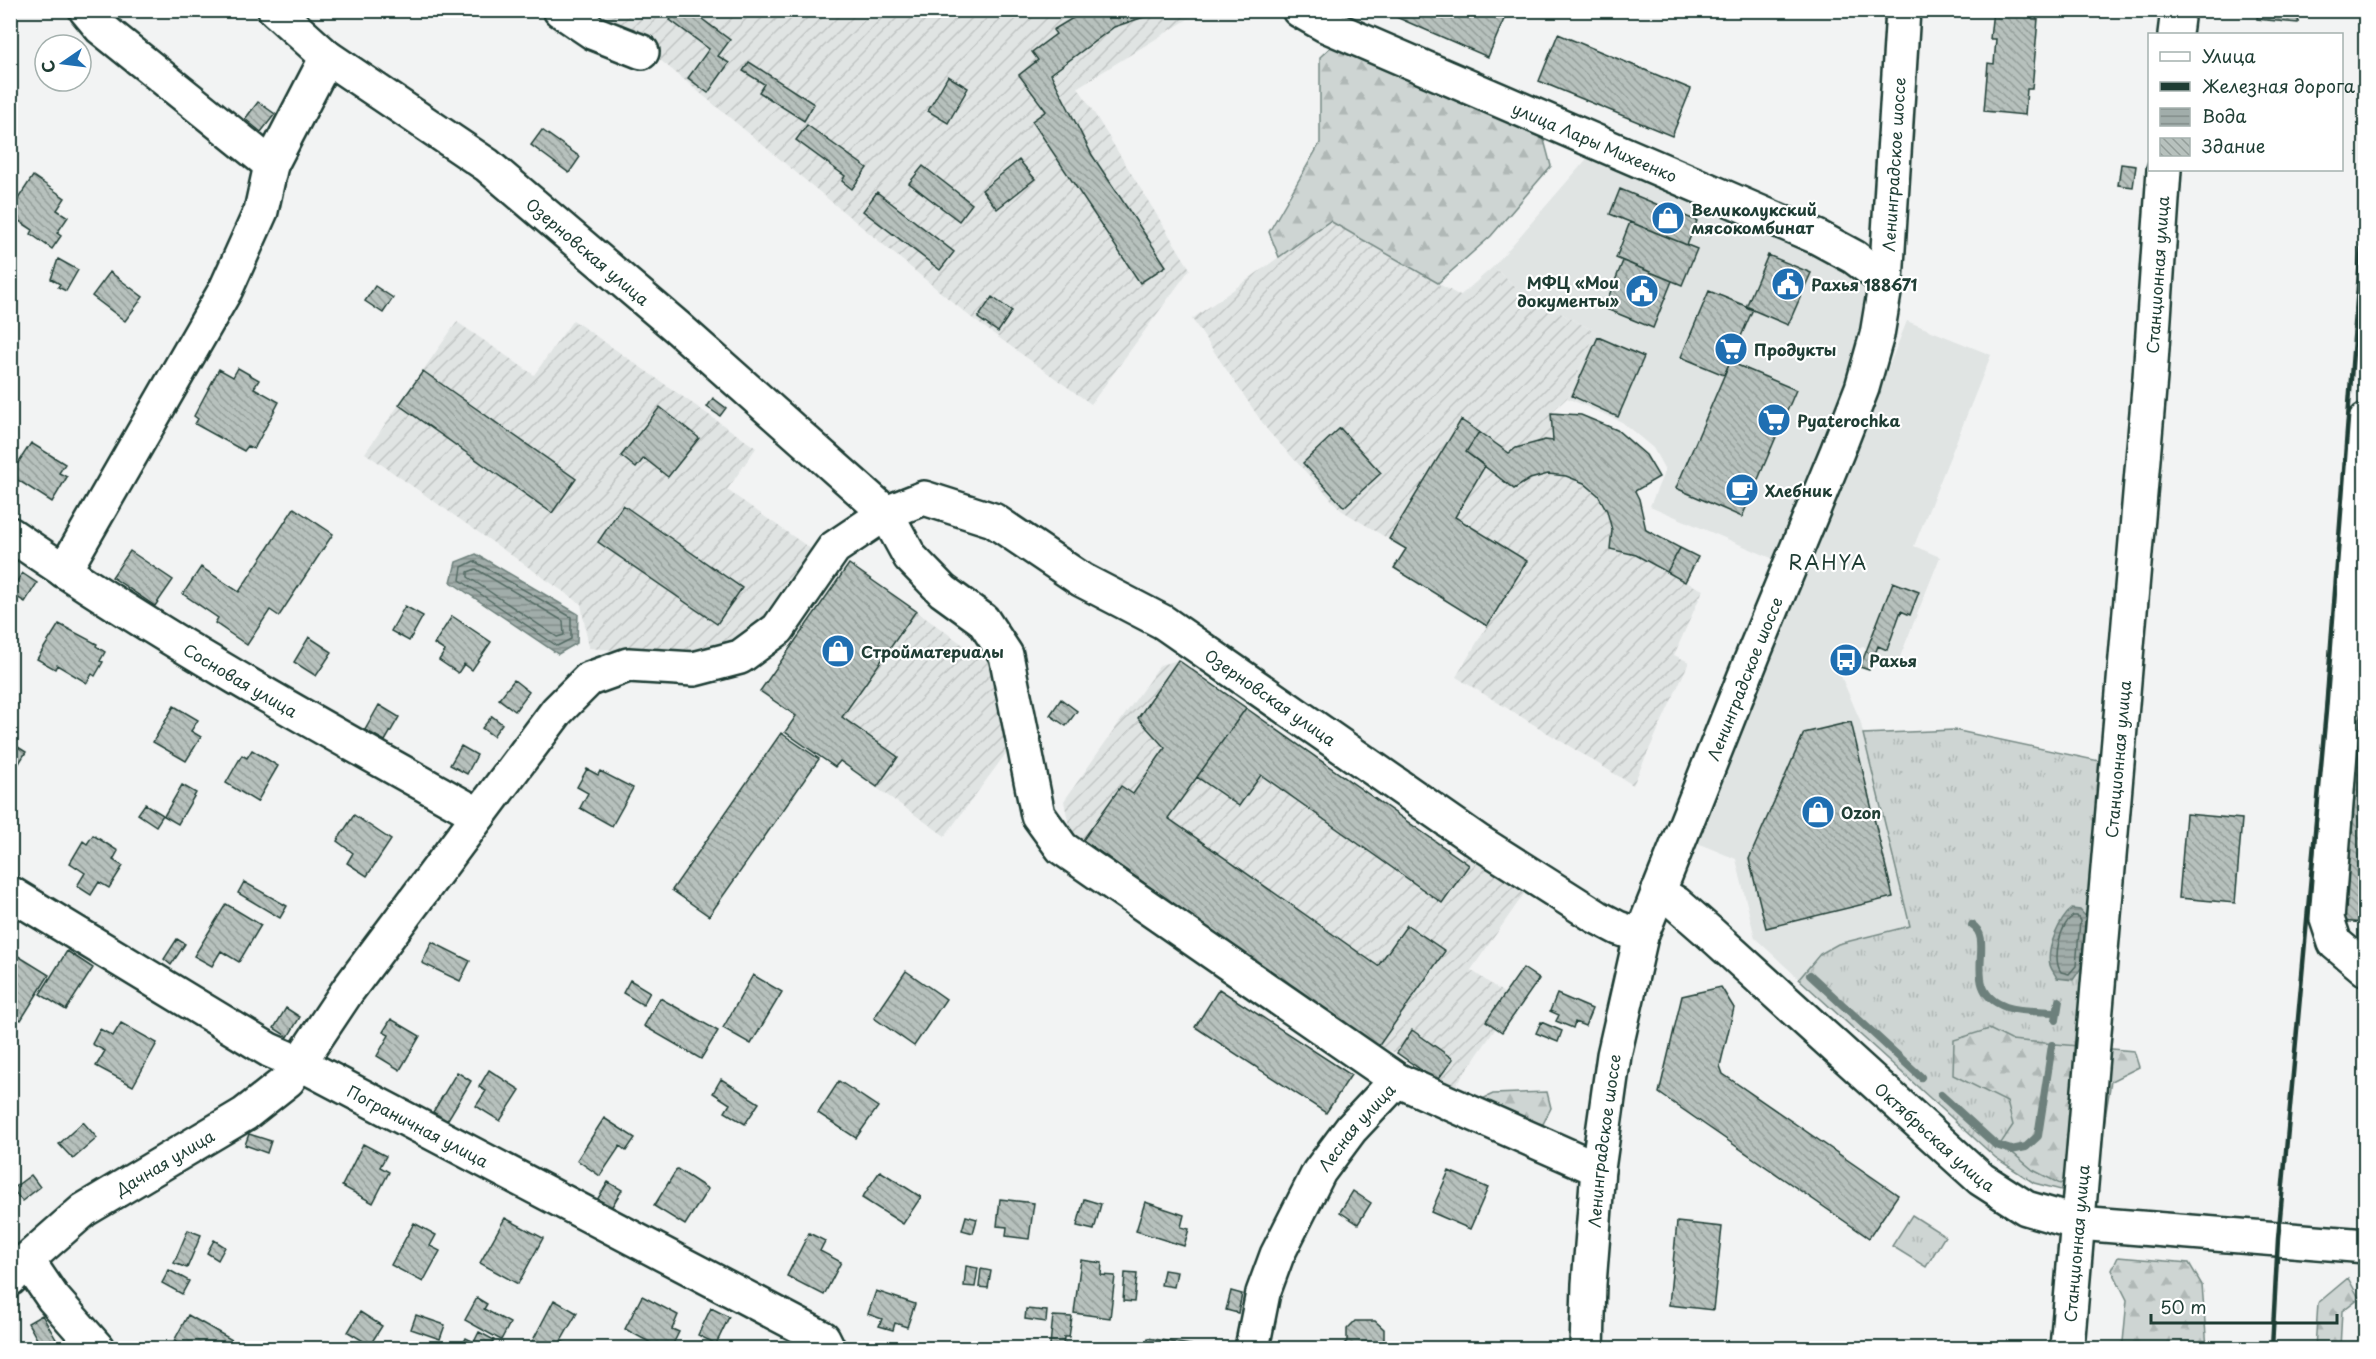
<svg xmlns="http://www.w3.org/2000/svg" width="2376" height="1359" font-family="'Playpen Sans',sans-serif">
  <defs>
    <pattern id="industrial-furrows" width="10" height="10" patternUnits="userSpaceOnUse" patternTransform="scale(1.5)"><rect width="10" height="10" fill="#e0e4e3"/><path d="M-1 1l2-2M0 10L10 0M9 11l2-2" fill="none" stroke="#c0c4c3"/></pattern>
    <pattern id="grass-tufts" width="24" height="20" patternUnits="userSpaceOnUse" patternTransform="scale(1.5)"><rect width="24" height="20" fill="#ced5d3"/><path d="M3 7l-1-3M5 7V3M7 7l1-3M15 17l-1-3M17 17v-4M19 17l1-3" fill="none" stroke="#b0b8b6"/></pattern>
    <pattern id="forest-firs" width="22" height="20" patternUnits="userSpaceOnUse" patternTransform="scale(1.5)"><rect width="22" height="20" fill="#ced5d3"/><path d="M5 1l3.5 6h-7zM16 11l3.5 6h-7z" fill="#b0b8b6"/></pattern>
    <pattern id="water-rules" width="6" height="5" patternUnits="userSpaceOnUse" patternTransform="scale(1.5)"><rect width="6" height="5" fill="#a1adaa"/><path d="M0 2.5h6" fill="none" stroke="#838e8b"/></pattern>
    <pattern id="building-back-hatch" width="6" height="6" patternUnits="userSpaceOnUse" patternTransform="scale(1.5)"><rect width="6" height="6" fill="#b7c1bd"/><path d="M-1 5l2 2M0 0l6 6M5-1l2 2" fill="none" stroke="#949e9a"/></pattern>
  </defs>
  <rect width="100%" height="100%" fill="#f2f3f3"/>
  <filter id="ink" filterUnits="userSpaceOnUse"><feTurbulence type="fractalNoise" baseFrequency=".0167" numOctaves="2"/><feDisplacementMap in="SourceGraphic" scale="12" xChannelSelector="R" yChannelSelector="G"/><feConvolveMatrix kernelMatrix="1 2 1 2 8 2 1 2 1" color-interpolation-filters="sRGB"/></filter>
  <g filter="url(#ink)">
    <!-- built -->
    <path fill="#e0e4e3" d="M1591,154L1871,279L1863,331L1848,383L1776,560L1650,506L1665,470L1653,448L1622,422L1567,398L1596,332L1523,293L1493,267Z
      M1907,321L1991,355L1914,546L1940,557L1898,662L1863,647L1834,660L1860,720L1910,926L1838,944L1820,954L1799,979L1755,938L1736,859L1697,843Z"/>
    <!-- industrial -->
    <path fill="url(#industrial-furrows)" d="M601,11H1201L1078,87L1190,269L1091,404L973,319Z
      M1330,221L1460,296L1493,267L1523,293L1596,332L1567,398L1551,413L1581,415L1659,477L1635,491L1639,499L1646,530L1698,557L1686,582L1703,590L1674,655L1689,662L1633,785L1456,677L1487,626L1394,568L1405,549L1341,510L1268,431L1192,319Z
      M573,320L756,448L727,490L811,549L751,634L734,647L692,657L589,648L581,604L365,453L457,322L534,375Z
      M849,564L989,663L1007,752L945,836L840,762L835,767L785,732L796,716L760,691Z
      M1178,660L1460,858L1464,852L1524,894L1471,970L1505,994L1523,968L1539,979L1502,1032L1496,1028L1452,1091L1397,1053L1378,1047L1070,831L1064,801L1160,665Z"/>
    <!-- grass -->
    <path fill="url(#grass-tufts)" stroke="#768984" stroke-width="1.5" d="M1954,730L2104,762L2068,1185L2061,1190L2034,1183L1996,1158L1799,979L1820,954L1838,944L1910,926L1863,734Z
      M1912,1215L1945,1236L1926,1267L1892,1246Z"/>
    <!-- forest -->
    <path fill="url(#forest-firs)" stroke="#768984" stroke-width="1.5" d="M1333,45L1543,136L1551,166L1491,236L1438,283L1330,221L1279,257L1269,232L1320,143V57Z
      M1989,1029L2011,1040L2134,1051L2139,1067L2111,1081L2098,1161L2060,1184L2033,1170L2001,1143L2013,1125L2007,1102L1953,1075L1954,1040Z
      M1547,1092L1551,1108L1543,1124L1484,1113L1469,1105L1493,1094Z
      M2118,1257L2189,1263L2202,1285L2207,1348H2112L2123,1342L2127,1300L2112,1270Z
      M2348,1278L2359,1298L2342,1311L2340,1348H2315L2318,1303Z"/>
    <!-- water -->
    <path fill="url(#water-rules)" stroke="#6d807b" stroke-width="1.5" d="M476,554L578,614L577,643L558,654L451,582L456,562Z
      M2072,909L2080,910L2087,918L2081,968L2073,980L2057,978C2055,974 2051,969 2050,965C2046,949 2060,918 2072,909Z"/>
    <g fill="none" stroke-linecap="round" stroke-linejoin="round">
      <!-- shore -->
      <path stroke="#536a63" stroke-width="1.5" d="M474,561L571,617V639L557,646L460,580L462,567Z
        M476,569L563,621L564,635L557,637L468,577V572Z
        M2073,916H2077L2080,921L2076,966L2069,974L2061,972C2052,959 2060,925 2073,916Z"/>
      <!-- stream -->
      <path stroke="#6d807b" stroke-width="8" d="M1972,925C1997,940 1958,990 2006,1007C2021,1012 2042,1011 2057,1012
        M1810,975L1921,1077
        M2056,1020L2059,1001
        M1941,1095L1996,1145L2011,1150L2026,1147L2038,1136L2052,1045"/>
    </g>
    <!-- building -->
    <path fill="url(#building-back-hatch)" stroke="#1f3d34" stroke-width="1.5" d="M677,10H690L730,40L718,56L729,63L708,93L688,78L709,49L670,20Z
      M1086,10H1165L1114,27L1051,74L1092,155L1166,266L1140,283L1032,121L1046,111L1019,75L1038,60L1032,52L1056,34L1053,30Z
      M1380,10H1503L1507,12L1488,57Z
      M1993,10H2033V19H2038L2032,89H2027L2025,115L1984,111L1988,63L1994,64L1996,39H1990Z
      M2258,10H2300L2298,23L2257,19Z
      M1558,34L1691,89L1672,136L1539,81Z
      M749,62L814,104L804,121L759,92L764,84L743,71Z
      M948,76L968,88L948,123L928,111Z
      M258,102L275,114L261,132L245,119Z
      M807,125L867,168L852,189L842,181L845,176L796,140Z
      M542,130L580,157L569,173L531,145Z
      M1019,160L1035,179L997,209L982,190Z
      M2121,164L2136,166L2133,187L2118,185Z
      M923,166L972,204L959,221L909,183Z
      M33,176L65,198L57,210L68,217L57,233L61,236L52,249L31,234L33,230L10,215V211Z
      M1620,189L1697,221L1687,245L1610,214Z
      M877,192L954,252L940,270L863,211Z
      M1630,222L1697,249L1682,285L1616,258Z
      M1768,255L1811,273L1788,325L1746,307Z
      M58,259L78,270L66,291L58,287L60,284L51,279Z
      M1623,261L1672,281L1653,328L1604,308Z
      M110,272L143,297L125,321L92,296Z
      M375,286L393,298L383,313L365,301Z
      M1709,291L1753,309L1724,375L1681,357Z
      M992,297L1012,311L998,332L978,318Z
      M1598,337L1644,357L1618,417L1572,396Z
      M1730,362L1796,390L1742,517L1676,488Z
      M238,368L259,380L254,388L279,402L254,449L248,446L244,451L195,424L198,419L194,416L219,369L233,377Z
      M423,371L576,479L552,513L399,405Z
      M713,398L726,408L720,416L707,407Z
      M660,407L699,438L668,477L644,458L636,468L621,456Z
      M1551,413L1581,415L1617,430L1646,455L1659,477L1635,491L1639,499L1646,530L1680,548L1667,572L1636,555L1610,549L1612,530L1607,511L1598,495L1584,483L1566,476L1548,474L1530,479L1514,489L1466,452L1479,432L1509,453L1516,448L1545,440L1553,441Z
      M1461,420L1479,432L1466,452L1485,466L1455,517L1527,561L1487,626L1394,568L1406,549L1389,539Z
      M1340,428L1381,473L1344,507L1303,463Z
      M31,443L65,464L59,473L67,477L52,502L10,475Z
      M623,505L742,588L717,624L598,542Z
      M294,508L333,534L279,616L270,610L247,645L215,623L218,618L183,594L201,567L239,592Z
      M1680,548L1698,557L1685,582L1667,572Z
      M130,551L173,580L155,606L112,577Z
      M849,564L916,611L842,717L898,757L877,787L840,761L835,767L785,732L796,716L760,691Z
      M22,573L37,583L25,602L10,593Z
      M1893,582L1919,592L1910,615L1901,611L1887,650L1878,646L1869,670L1860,667Z
      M405,606L423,616L409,641L391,631Z
      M452,616L491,642L472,670L464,664L458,673L439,660L445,651L434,644Z
      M59,624L97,644L96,646L105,652L100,661L103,662L95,676L92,674L87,683L57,665L55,669L37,659Z
      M2366,631V920L2365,923L2340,921Z
      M309,637L332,652L316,676L294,662Z
      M1178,660L1246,708L1168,818L1378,966L1407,925L1445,951L1378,1047L1083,840L1121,786L1133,794L1165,748L1138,718Z
      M514,680L529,692L515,711L499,699Z
      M1061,699L1077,711L1066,726L1050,715Z
      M379,705L399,717L385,741L365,730Z
      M174,706L198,720L191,731L201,737L186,761L153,742Z
      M1246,708L1469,865L1442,903L1261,775L1239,806L1197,777Z
      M492,716L502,724L493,736L482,728Z
      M1851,722L1893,897L1766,928L1749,859L1804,733Z
      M781,733L819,759L709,916L672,890Z
      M10,742L26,752L16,768L10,765Z
      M461,746L477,755L467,774L450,765Z
      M252,750L278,766L257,802L226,783L242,755L247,758Z
      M587,769L598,775L600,771L633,788L612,826L580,808L588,793L577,787Z
      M182,785L196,793L178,824L164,816Z
      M145,804L163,815L156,826L138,814Z
      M2186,814L2242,819L2235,903L2179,898Z
      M354,815L391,840L367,876L347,863L353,853L337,841Z
      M93,835L118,851L113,860L123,866L109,888L99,882L91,895L77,886L85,873L70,863L83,841L87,844Z
      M244,882L287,906L280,918L238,893Z
      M226,904L261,925L239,962L221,951L212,966L194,956Z
      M177,939L185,944L171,965L164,959Z
      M432,942L470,961L460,981L422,963Z
      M10,951L49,975L21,1020L10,1014Z
      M67,951L93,968L66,1010L40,994Z
      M1523,968L1539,979L1502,1032L1486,1021Z
      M906,971L946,999L914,1046L874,1018Z
      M753,975L782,992L751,1044L723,1028Z
      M630,980L650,992L643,1005L623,993Z
      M1721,987L1734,1008L1720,1066L1723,1074L1898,1195L1869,1238L1659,1093L1682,996Z
      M1219,989L1351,1075L1326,1113L1195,1027Z
      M1557,994L1592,1009L1585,1026L1575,1022L1573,1028L1556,1021L1559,1015L1550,1011Z
      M660,998L718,1031L701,1059L644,1026Z
      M286,1008L300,1017L288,1037L274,1028Z
      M391,1019L420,1036L400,1070L377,1056L389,1035L383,1032Z
      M1541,1022L1562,1031L1558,1042L1536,1033Z
      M121,1023L157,1043L133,1086L96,1066L105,1051L92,1044L100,1029L113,1036Z
      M1412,1030L1453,1059L1437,1081L1397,1053Z
      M489,1070L520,1090L500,1121L476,1106L486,1091L479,1087Z
      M457,1072L471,1081L447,1121L433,1112Z
      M721,1079L759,1103L745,1124L725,1112L730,1104L713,1093Z
      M839,1081L878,1107L856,1138L818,1113Z
      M604,1118L635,1138L626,1151L620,1146L600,1176L577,1160Z
      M83,1122L97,1138L73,1159L59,1144Z
      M249,1134L271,1141L267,1153L245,1145Z
      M363,1144L386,1156L380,1167L389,1172L373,1203L342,1186Z
      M677,1169L708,1189L685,1225L654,1206Z
      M880,1171L921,1197L903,1224L862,1198Z
      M1449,1171L1488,1188L1470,1229L1431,1212Z
      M31,1175L40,1187L22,1201L12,1189Z
      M608,1182L622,1190L611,1208L597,1200Z
      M1353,1191L1371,1203L1358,1224L1340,1212Z
      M1000,1199L1034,1203L1029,1239L1006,1236L1007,1227L997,1226Z
      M1084,1199L1101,1204L1094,1230L1077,1226Z
      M1145,1202L1184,1215L1181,1227L1189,1229L1184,1246L1136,1231Z
      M966,1216L977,1219L973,1233L962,1230Z
      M505,1218L543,1238L518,1284L480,1263Z
      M1677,1222L1722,1227L1713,1310L1669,1305Z
      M414,1223L436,1235L430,1246L440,1251L423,1282L391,1265Z
      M188,1230L201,1235L187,1268L174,1263Z
      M809,1233L825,1241L820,1251L841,1262L824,1295L787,1276Z
      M214,1240L225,1247L218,1260L207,1253Z
      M1081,1260L1102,1263L1101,1275L1115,1276L1110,1318L1074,1313Z
      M966,1266L978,1268L975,1287L964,1286Z
      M981,1269L991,1271L988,1288L979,1287Z
      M169,1270L189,1281L182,1294L162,1283Z
      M1164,1270L1177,1272L1174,1287L1161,1285Z
      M1125,1273L1137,1274L1134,1302L1123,1301Z
      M876,1291L915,1304L907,1327L895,1323L893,1330L879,1326L882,1319L868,1314Z
      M1231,1291L1242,1294L1238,1313L1226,1310Z
      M642,1296L678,1315L672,1329L679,1332L671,1348H660L625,1329Z
      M477,1298L487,1304L484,1309L510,1323L501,1340L465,1320Z
      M554,1300L577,1313L561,1341L575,1348H539L531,1344Z
      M711,1308L729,1317L716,1344L698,1335Z
      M1026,1309L1047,1311L1046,1322L1025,1319Z
      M360,1312L382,1326L370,1345L348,1332Z
      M42,1315L61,1348H42L28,1323Z
      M188,1315L232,1340L227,1348H180L182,1345L174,1341Z
      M416,1315L445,1325L440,1339L411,1329Z
      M1053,1316L1072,1317L1069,1337H1064L1063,1347L1050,1345Z
      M1355,1321H1375L1384,1329V1340L1392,1348H1340L1347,1341V1329Z
      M479,1332L494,1340L490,1348H461L466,1338L474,1342Z
      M1148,1338L1191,1345L1190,1348H1146Z"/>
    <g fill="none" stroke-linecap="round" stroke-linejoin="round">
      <defs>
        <g id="minor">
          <path d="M86,10L101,28L271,165"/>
          <path id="s1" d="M275,10L327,57L487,165L677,327L886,513L910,557L943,591L983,620L1006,655L1038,815L1062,848L1397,1080L1598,1169"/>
          <path d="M560,10L594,33L642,52"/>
          <path id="s2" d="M1299,10L1325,25L1817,237L1854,257L1886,281"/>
          <path d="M2175,34L2178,10"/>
          <path d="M2366,420L2327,919L2335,943L2366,969"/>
          <path id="s3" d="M10,534C160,638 319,726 479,815"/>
          <path d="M64,571L226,289L261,211L271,165L327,57"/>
          <path id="s4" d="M1658,892L1676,903L1708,931L1981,1179L2026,1208L2078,1223L2366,1246"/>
          <path id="s5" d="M10,893L269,1050L299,1063L823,1338L828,1348"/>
          <path d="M27,1260L53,1298L97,1348"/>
          <path id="s6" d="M10,1279L27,1260L84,1210L245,1114L288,1080L348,990L479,815L557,711L589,679L628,665L694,669L740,657L778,629L834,548L886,513L924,498L993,520L1082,580L1163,622L1479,842L1597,917L1618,928L1641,936"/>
          <path id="s7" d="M1252,1348L1263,1293L1277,1255L1319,1172L1351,1129L1397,1080"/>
          <path id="s8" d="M1587,1348L1589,1284L1598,1169L1614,1055L1641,936L1756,648L1837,452L1862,388L1877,335L1886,281L1903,10"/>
          <path id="s9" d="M2067,1348L2150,377L2164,170"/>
        </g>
      </defs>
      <!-- minor casing -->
      <use href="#minor" stroke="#1f3d34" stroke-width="38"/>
      <!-- minor -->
      <use href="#minor" stroke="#fff" stroke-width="33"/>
      <!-- rail -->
      <path stroke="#1f3d34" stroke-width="4.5" d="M2272,1348L2278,1239L2326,711L2366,179"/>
    </g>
  </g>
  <!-- icons -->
  <defs>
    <symbol id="shop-disc" viewBox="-11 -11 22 22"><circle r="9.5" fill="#1f6fb2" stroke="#fff"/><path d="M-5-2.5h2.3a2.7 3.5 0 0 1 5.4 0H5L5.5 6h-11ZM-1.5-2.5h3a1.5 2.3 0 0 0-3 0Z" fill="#fff"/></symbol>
    <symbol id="civic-disc" viewBox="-11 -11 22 22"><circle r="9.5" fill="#1f6fb2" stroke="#fff"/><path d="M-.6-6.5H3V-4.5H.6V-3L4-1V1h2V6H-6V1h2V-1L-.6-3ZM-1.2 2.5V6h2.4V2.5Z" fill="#fff"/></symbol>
    <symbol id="supermarket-disc" viewBox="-11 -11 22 22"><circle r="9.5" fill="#1f6fb2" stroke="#fff"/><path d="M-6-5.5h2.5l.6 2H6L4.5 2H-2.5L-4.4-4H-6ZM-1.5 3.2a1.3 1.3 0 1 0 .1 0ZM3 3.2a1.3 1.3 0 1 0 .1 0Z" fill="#fff"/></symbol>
    <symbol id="cafe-disc" viewBox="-11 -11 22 22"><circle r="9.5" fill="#1f6fb2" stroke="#fff"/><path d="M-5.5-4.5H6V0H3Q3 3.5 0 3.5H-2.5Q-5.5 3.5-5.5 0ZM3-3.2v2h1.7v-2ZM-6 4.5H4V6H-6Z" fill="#fff"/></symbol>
    <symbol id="bus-disc" viewBox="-11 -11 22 22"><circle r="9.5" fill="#1f6fb2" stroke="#fff"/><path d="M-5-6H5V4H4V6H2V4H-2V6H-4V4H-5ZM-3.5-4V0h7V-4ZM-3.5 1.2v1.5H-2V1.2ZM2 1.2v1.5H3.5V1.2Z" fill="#fff"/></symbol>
  </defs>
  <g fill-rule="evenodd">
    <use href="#shop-disc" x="1649" y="199" width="38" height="38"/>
    <use href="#civic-disc" x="1769" y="265" width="38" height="38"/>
    <use href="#civic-disc" x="1623" y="272" width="38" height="38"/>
    <use href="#supermarket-disc" x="1712" y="330" width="38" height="38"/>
    <use href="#supermarket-disc" x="1755" y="401" width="38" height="38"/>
    <use href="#cafe-disc" x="1723" y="471" width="38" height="38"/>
    <use href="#shop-disc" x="819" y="632" width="38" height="38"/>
    <use href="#bus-disc" x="1827" y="641" width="38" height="38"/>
    <use href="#shop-disc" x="1799" y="793" width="38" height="38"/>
  </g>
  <g text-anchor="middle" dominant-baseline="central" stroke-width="4.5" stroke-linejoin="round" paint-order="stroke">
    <!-- street labels -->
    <g font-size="16" fill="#1f3d34" stroke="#fff">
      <text stroke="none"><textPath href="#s2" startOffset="324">улица Лары Михеенко</textPath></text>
      <text stroke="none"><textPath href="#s8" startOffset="1234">Ленинградское шоссе</textPath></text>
      <text stroke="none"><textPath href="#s1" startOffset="396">Озерновская улица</textPath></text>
      <text stroke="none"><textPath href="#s9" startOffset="1077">Станционная улица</textPath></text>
      <text stroke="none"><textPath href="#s8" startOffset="694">Ленинградское шоссе</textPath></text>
      <text stroke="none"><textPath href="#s3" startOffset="273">Сосновая улица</textPath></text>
      <text stroke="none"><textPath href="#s6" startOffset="1652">Озерновская улица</textPath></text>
      <text stroke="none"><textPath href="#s9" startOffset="591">Станционная улица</textPath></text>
      <text stroke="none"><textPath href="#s5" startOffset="470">Пограничная улица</textPath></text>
      <text stroke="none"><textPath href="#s7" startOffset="248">Лесная улица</textPath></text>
      <text stroke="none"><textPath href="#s4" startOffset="370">Октябрьская улица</textPath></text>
      <text stroke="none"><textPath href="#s8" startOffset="208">Ленинградское шоссе</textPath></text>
      <text stroke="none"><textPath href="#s6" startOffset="195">Дачная улица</textPath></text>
      <text stroke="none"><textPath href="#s9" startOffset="105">Станционная улица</textPath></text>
    </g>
    <!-- poi labels -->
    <g font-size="16" font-weight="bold" fill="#1f3d34" stroke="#fff" text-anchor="start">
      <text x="1691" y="209">Великолукский<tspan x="1691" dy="18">мясокомбинат</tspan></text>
      <text x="1619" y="282" text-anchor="end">МФЦ «Мои<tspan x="1619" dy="18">документы»</tspan></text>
      <text x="1811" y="284">Рахья 188671</text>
      <text x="1754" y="349">Продукты</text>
      <text x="1797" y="420">Pyaterochka</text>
      <text x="1765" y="490">Хлебник</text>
      <text x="861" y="651">Стройматериалы</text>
      <text x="1869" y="660">Рахья</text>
      <text x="1841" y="812">Ozon</text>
    </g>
    <!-- quarter labels -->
    <g font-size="20" letter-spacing="1.5" fill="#1f3d34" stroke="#fff">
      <text x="1828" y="562">RAHYA</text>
    </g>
  </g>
  <!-- margin -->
  <rect width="2376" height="1359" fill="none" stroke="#fff" stroke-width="36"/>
  <rect x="18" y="18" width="2340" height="1323" fill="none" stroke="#1f3d34" stroke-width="2" filter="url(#ink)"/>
  <!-- legend -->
  <rect x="2148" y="33" width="195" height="138" fill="#ffffff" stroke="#a5b1ae" stroke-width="1.5"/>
  <rect x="2160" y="52" width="30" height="9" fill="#ffffff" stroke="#a5b1ae" stroke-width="1.5"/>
  <text x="2202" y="63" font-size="18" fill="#1f3d34">Улица</text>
  <rect x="2160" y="82" width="30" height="9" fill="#1f3d34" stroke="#a5b1ae" stroke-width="1.5"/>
  <text x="2202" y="93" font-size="18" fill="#1f3d34">Железная дорога</text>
  <rect x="2160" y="108" width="30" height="18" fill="url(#water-rules)" stroke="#a5b1ae" stroke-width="1.5"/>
  <text x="2202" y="123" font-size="18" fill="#1f3d34">Вода</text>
  <rect x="2160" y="138" width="30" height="18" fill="url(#building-back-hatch)" stroke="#a5b1ae" stroke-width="1.5"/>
  <text x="2202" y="153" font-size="18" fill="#1f3d34">Здание</text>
  <!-- north arrow -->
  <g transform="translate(63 63) rotate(256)"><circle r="28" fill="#ffffff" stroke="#a5b1ae" stroke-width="1.5"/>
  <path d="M0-4.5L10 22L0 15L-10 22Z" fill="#1f6fb2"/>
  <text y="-9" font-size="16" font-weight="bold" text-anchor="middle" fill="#1f3d34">С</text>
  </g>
  <!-- scale -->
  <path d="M2151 1314v9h186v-9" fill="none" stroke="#1f3d34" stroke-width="3"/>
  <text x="2160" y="1314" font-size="18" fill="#1f3d34" stroke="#ffffff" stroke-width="4.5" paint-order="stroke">50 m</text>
</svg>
